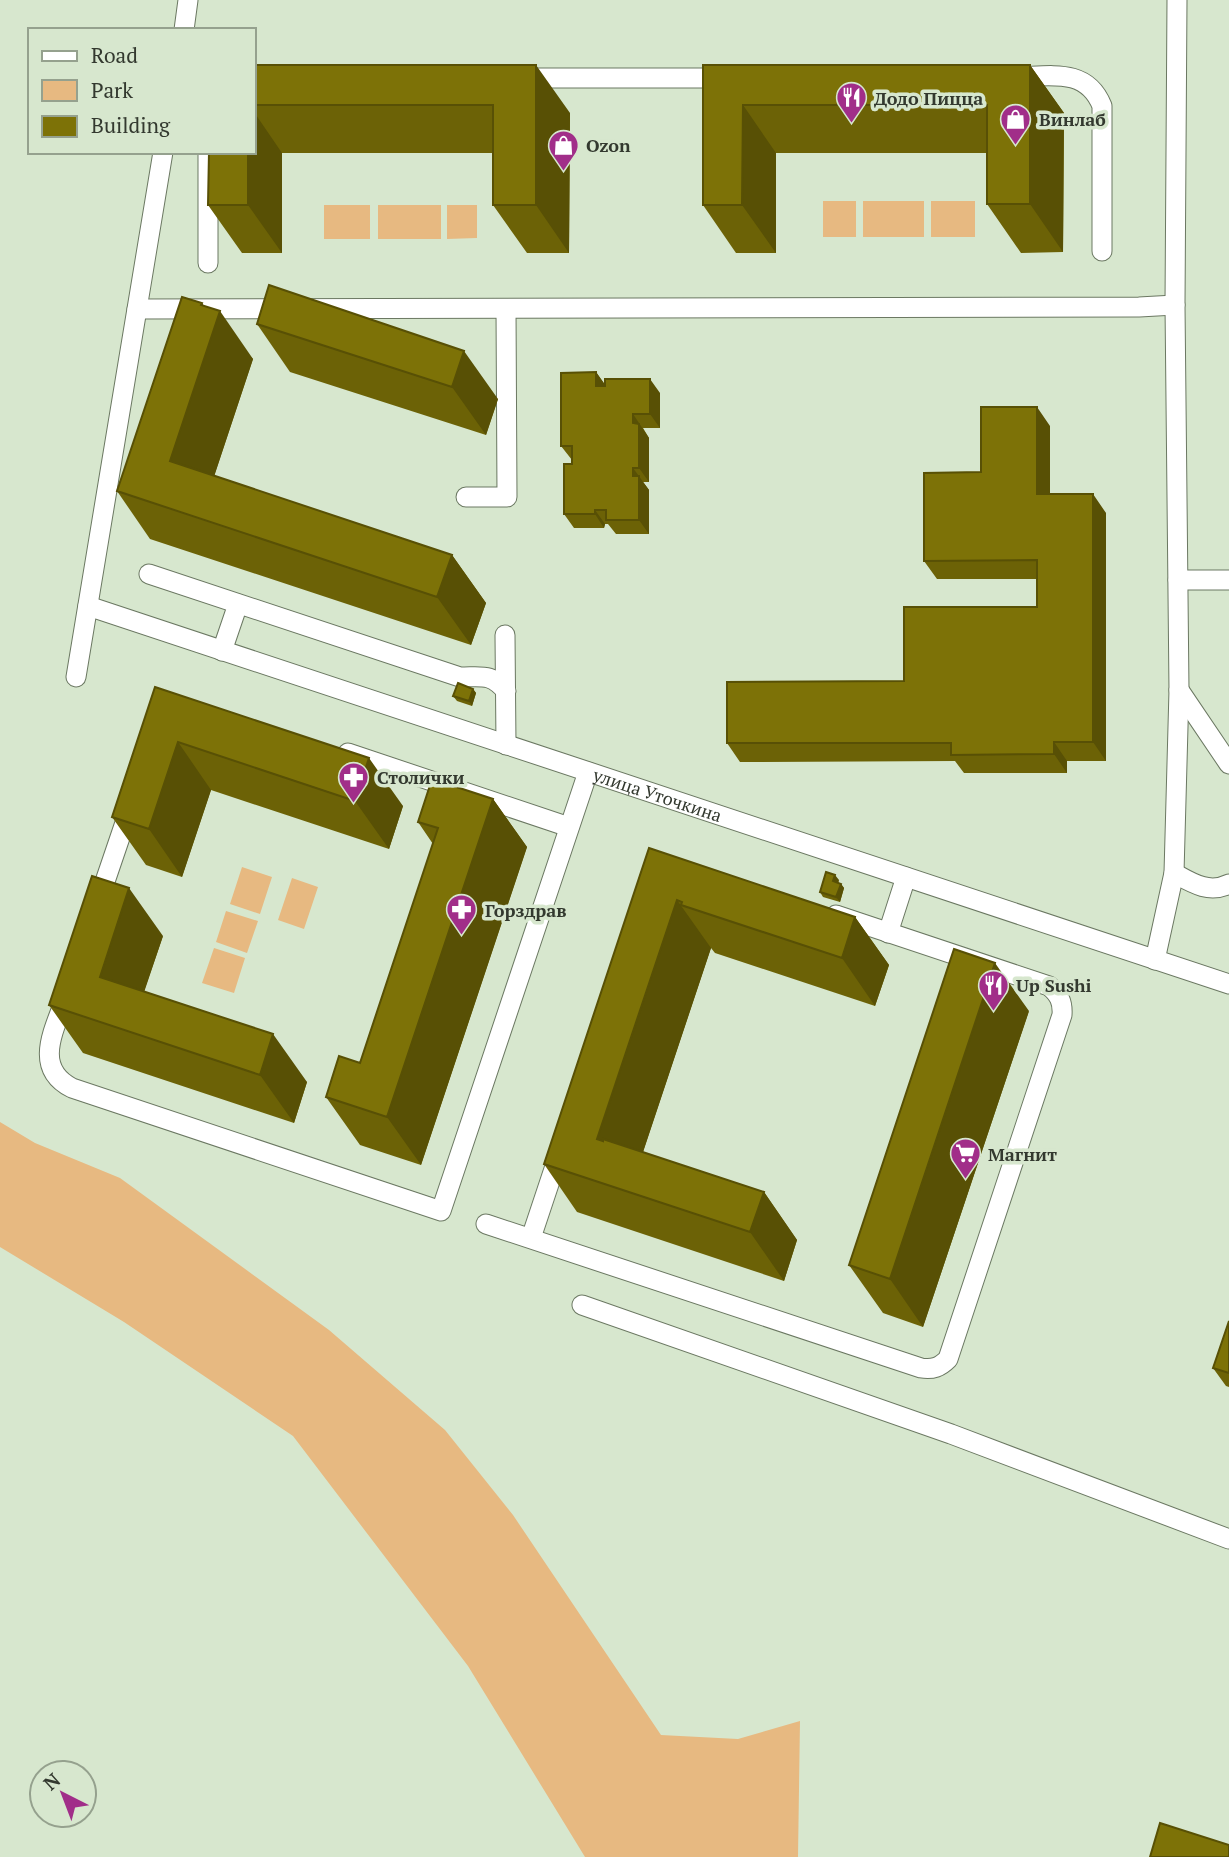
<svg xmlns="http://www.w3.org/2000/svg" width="1229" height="1857" font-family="'PT Serif',serif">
  <rect width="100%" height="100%" fill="#d7e7ce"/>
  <!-- green -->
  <path fill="#e7b981" d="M823,201H856V237H823Z
    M863,201H924V237H863Z
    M931,201H975V237H931Z
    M324,205H370V239H324Z
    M378,205H441V239H378Z
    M447,205H477V238L447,239Z
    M242,867L272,877L260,914L230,904Z
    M292,878L318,887L304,929L278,920Z
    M226,911L258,921L247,953L216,942Z
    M214,948L245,958L234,993L202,983Z
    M0,1122L35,1143L120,1178L329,1330L445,1430L513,1515L661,1735L738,1739L800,1721L798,1857H585L468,1666L293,1436L124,1322L0,1247Z"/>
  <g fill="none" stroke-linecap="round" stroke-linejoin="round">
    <defs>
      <g id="minor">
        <path d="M184,30L188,0"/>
        <path d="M1013,77C1048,77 1086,66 1102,106V251"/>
        <path d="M520,78H728"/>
        <path d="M208,263V152"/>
        <path d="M137,309L1139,307L1175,305"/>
        <path d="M466,497H507L506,309"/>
        <path d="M149,574L460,677C482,677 491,673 506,691"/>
        <path d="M1178,580H1229"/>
        <path id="s1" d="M88,606L1229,984"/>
        <path d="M505,635L506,745"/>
        <path d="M222,651L238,604"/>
        <path d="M76,677L163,152"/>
        <path d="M1179,690L1229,764"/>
        <path d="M348,753L569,827"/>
        <path d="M1174,873C1192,883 1209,894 1229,884"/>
        <path d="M97,905L130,808"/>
        <path d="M888,933L906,877"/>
        <path d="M1155,960L1174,873L1179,690L1175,305L1177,0"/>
        <path d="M67,994C56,1027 31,1067 72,1088L441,1211L588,772"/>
        <path d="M486,1224L921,1368C933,1370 940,1367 948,1359L1062,1015C1063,1002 1059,994 1049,986L836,915"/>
        <path d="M531,1238L560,1151"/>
        <path d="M582,1305L951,1434L1229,1539"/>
      </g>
    </defs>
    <!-- minor casing -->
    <use href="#minor" stroke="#6b7862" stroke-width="21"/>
    <!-- minor -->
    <use href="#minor" stroke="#fff" stroke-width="19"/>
  </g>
  <!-- wall -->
  <path fill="#6c6206" d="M254,65L570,113L569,253H527L493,205V153H282V253H242L208,205L254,152Z
    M703,65H1030L1064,113L1063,252L1021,253L987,204V153H776V253H736L703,205Z
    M204,306L253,359L214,476L452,555L486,603L471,645L150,539L117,491Z
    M257,324L498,399L486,435L290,372Z
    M596,372L605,385L660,393V428H643L649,438V482H643L649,490V534H616L608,524H605L604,528H574L564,514L572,460L561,446Z
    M1050,426V494L1106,513V761H1067V773H964L955,761L740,762L727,743L904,681L1037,607V579H937L924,561L981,472Z
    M155,687L403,806L389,849L211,790L182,877L146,865L112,817Z
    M473,689L476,693L472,706L457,701L453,696Z
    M493,799L527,847L421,1165L360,1145L326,1097L360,1063L433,844L418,822Z
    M649,848L855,917L889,965L875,1006L715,953L711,948L643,1152L764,1192L797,1240L784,1281L577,1212L544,1164Z
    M839,880L838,883L841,884L844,888L840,902L823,897L820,892Z
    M163,936L144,991L307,1082L294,1123L83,1053L49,1005Z
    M1029,1011L923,1327L883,1313L849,1265Z
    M1229,1321V1387L1226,1386L1213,1368Z"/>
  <!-- shaded-wall -->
  <path fill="#585005" d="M536,65L570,113L569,253L536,205Z
    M1030,65L1064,113L1063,252L1030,204Z
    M743,105L776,153V253L742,205Z
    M254,112L282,153V253L248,205V152H254Z
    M202,303L216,323L220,311L253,359L203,510L170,461Z
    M464,351L498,399L486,435L452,387Z
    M596,372L606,386H596Z
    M650,379L660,393V428L650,414Z
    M1037,407L1050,426V513L1037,494Z
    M633,414L649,438V482L639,468L633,423Z
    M633,468L649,490V534L639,520L633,476Z
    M1093,494L1106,513V761L1093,742Z
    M595,510L605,524L604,528L595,514Z
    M452,555L486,603L471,645L437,597Z
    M473,689L476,693L472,706L469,701Z
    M178,742L211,790L182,877L149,829Z
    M1054,742L1067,761V773L1054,754Z
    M369,758L403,806L389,849L355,801Z
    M493,799L527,847L421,1165L387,1117Z
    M835,875L839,880L837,886L833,881Z
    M841,884L844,888L840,902L836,897Z
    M129,888L163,936L133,1025L100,977Z
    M677,900L711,948L631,1188L597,1139Z
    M855,917L889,965L875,1006L842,958Z
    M995,963L1029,1011L923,1327L890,1279Z
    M273,1034L307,1082L294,1123L260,1075Z
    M764,1192L797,1240L784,1281L750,1232Z"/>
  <!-- building -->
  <path fill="#7d7207" stroke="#585005" stroke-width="2" d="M254,65H536V205H493V105H254Z
    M703,65H1030V204H987V105H743L742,205H703Z
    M209,152H248V205H208Z
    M269,285L464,351L452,387L257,324Z
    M182,297L202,303L201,305L220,311L170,461L452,555L437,597L117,491Z
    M596,372V386H605V379H650V414H633V423L639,424V468H633V476H639V520H606V510H595V514H564V464H572V446H561V373Z
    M981,407H1037V494H1093V742H1054V754L951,755V743H727V682L904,681V607H1037V560L924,561V473L981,472Z
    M458,683L473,689L469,701L453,696Z
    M155,687L369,758L355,801L178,742L149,829L112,817Z
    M432,779L493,799L387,1117L326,1097L339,1056L360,1063L438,828L418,822Z
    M649,848L855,917L842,958L681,905L682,902L677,900L597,1139L603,1141V1139L764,1192L750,1232L544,1164Z
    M826,872L835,875L833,881L841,884L836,897L820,892Z
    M92,876L129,888L100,977L273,1034L260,1075L49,1005Z
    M954,949L995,963L890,1279L849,1265Z
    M1229,1321V1373L1213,1368Z
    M1160,1823L1229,1845V1857H1150Z"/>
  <!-- icons -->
  <defs>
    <symbol id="restaurant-pin" viewBox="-11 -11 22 30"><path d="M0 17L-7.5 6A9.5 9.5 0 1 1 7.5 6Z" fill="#a12e89" stroke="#d7e7ce"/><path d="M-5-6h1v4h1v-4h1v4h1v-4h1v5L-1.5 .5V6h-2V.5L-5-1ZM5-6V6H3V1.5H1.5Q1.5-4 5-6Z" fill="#fff"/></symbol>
    <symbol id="shop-pin" viewBox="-11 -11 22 30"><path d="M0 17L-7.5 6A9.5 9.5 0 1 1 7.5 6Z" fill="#a12e89" stroke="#d7e7ce"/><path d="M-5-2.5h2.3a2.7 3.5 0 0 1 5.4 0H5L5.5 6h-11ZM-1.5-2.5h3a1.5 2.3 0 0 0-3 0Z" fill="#fff"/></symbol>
    <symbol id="pharmacy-pin" viewBox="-11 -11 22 30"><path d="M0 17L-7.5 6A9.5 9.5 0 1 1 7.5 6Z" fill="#a12e89" stroke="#d7e7ce"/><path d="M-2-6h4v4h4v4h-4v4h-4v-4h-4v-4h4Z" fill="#fff"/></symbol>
    <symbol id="supermarket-pin" viewBox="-11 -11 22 30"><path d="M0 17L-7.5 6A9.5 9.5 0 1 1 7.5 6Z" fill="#a12e89" stroke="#d7e7ce"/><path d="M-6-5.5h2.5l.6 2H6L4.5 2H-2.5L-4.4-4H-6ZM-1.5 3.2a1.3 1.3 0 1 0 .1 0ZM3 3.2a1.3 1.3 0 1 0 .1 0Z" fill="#fff"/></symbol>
  </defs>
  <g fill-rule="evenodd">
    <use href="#restaurant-pin" x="834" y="80" width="35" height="47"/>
    <use href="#shop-pin" x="998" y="102" width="35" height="47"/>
    <use href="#shop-pin" x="546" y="128" width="35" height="47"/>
    <use href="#pharmacy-pin" x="336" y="760" width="35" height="47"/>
    <use href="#pharmacy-pin" x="444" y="892" width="35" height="47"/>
    <use href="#restaurant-pin" x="976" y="968" width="35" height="47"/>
    <use href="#supermarket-pin" x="948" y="1136" width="35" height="47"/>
  </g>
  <g text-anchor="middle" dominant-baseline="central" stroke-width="7" stroke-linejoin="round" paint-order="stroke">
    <!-- poi labels -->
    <g font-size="18" font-weight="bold" fill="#33392f" stroke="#d7e7ce" text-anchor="start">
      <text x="874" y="98">Додо Пицца</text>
      <text x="1039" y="119">Винлаб</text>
      <text x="586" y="145">Ozon</text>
      <text x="377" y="777">Столички</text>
      <text x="485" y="910">Горздрав</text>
      <text x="1016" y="985">Up Sushi</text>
      <text x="988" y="1154">Магнит</text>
    </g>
    <!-- street labels -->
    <g font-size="18" fill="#33392f" stroke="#d7e7ce">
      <text stroke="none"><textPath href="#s1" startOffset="600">улица Уточкина</textPath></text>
    </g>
  </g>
  <!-- legend -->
  <rect x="28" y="28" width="228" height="126" fill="#d7e7ce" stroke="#95a18e" stroke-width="2"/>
  <rect x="42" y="51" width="35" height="10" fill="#ffffff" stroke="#95a18e" stroke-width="2"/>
  <text x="91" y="63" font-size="21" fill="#33392f">Road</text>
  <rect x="42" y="80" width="35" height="21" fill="#e7b981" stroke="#95a18e" stroke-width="2"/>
  <text x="91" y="98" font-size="21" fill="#33392f">Park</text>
  <rect x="42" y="116" width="35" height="21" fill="#7d7207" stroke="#95a18e" stroke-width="2"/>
  <text x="91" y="133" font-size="21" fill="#33392f">Building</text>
  <!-- north arrow -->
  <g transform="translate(63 1794) rotate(318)"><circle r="33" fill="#d7e7ce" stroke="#95a18e" stroke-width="2"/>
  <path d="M0-5L12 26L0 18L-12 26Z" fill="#a12e89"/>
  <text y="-10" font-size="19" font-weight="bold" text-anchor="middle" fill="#33392f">N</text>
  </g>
</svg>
